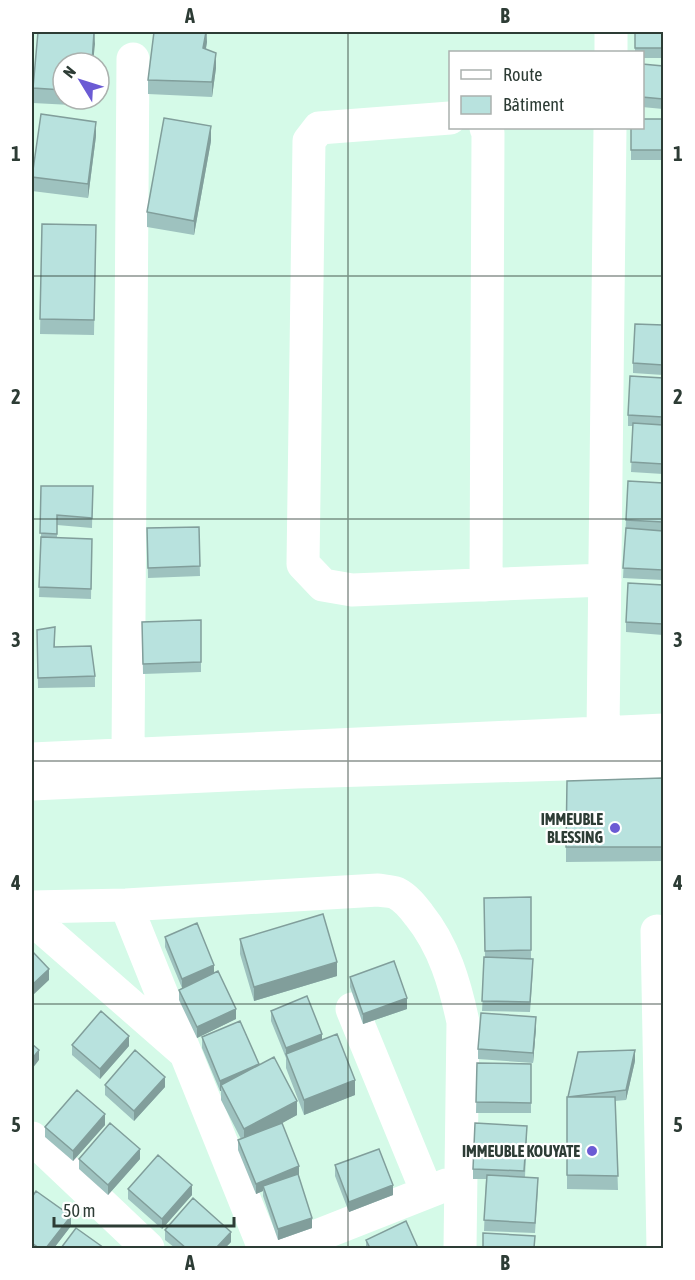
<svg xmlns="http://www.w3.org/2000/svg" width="695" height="1280" font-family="'Asap Condensed',sans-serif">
  <rect width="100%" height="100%" fill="#d5fae8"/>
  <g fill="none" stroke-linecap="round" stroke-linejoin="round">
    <!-- minor -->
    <path stroke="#fff" stroke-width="33" d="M611,52V32
      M450,118L319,128L309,141L303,564L323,585L352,590L605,580
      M486,128L488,133L486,585
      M128,755L133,59
      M32,759L664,730
      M605,763L603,733L610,128
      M32,784L297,772L664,761
      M126,905L264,1248
      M32,907L126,905L378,890C383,891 391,891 396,893C406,898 413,907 419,915C444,946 455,984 463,1022L460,1248
      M32,919L182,1050
      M657,931L663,1248
      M352,1009L427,1192
      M32,1138L148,1248
      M286,1248L446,1185"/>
  </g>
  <!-- wall -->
  <path fill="#9ec2bf" d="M38,32H95L93,63H63V99H91L90,106L33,103V88Z
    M207,32V42L206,49L216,68L212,97L148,94V80Z
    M635,32H663V58H642V52H635Z
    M642,64L663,66V109L642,107Z
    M663,119V160H631V128Z
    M96,136L88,198L32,191V177Z
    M211,141L194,235L147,227V212Z
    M42,224L96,225L94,335L40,334Z
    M663,325V375L633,373V363Z
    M663,378V474L631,472L633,426H628V415Z
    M663,483V580L623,578L626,520Z
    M41,486H93L92,528L57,525V538L92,539L91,599L39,597L41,543Z
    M199,527L200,576L148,578L147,528Z
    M663,585V635L626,632V622Z
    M201,620V672L143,674L142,622Z
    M37,630L55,637V647L95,676V687L38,688Z
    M663,778V861L566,862V847Z
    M531,897V959L533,970L530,1012L482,1011L485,957L484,898Z
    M165,937L214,972L236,1019L197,1038L179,1000V990L182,988L165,947Z
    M240,939L337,976L254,1001L240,954Z
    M350,977L407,1009L363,1024L350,987Z
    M271,1011L322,1040L355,1095L304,1115L286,1068V1058L271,1021Z
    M536,1028L533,1063L478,1059V1049Z
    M202,1037L259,1065L297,1115L282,1123L299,1176L312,1228L278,1240L263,1196V1191L256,1194L238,1150V1140L241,1139L221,1100V1091H220L202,1048Z
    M72,1045L129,1046L100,1079L72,1055Z
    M635,1061L626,1100L615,1101L618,1190L567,1189V1097H568Z
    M477,1063L531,1064V1113H476Z
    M105,1085L165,1087L134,1121L105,1095Z
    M105,1125L73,1161L45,1137V1127Z
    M527,1136L525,1177L538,1188L535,1233L484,1231L486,1179H473V1169Z
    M79,1159H140L108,1195L79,1169Z
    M335,1165L393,1195L349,1212L335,1176Z
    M128,1189L192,1195L162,1229L128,1199Z
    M32,1197L71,1226L54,1248H32Z
    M165,1230L231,1242L225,1248H175L165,1240Z
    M366,1240L418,1248H366Z"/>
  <!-- shaded-wall -->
  <path fill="#819e9b" d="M94,32L95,44L93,63H92Z
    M206,32L207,42L203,63V48Z
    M216,53V68L212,97V82Z
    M96,122V136L88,198V184Z
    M211,126V141L194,235V221Z
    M337,962V976L254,1001V987Z
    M214,965V976L182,989V979Z
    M49,969V980L32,996V985Z
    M407,998V1009L363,1024V1014Z
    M236,1009V1019L197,1038V1027Z
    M536,1017V1028L533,1063V1053Z
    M322,1034V1044L286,1054V1058V1048Z
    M129,1036V1046L100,1079V1069Z
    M39,1050V1060L32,1069V1059Z
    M635,1050V1061L626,1100V1090Z
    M259,1064V1074L221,1085V1091H220V1081Z
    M165,1077V1087L134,1121V1111Z
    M355,1080V1095L304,1115V1100Z
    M297,1101V1115L244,1144V1129Z
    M105,1114V1125L73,1161V1151Z
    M140,1149V1159L108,1195V1185Z
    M299,1166V1176L263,1186V1191L256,1194V1184Z
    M192,1185V1195L162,1229V1219Z
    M393,1185V1195L349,1212V1202Z
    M71,1216V1226L54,1248H46Z
    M312,1218V1228L278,1240V1229Z
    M231,1232V1242L225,1248H216Z"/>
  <!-- building -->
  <path fill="#b8e2de" stroke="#819e9b" stroke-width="1.5" d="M38,32H94L92,63H63V90L33,88Z
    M154,32H206L203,48L216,53L212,82L148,80Z
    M635,32H663V48H635Z
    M642,64L663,66V99L642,97Z
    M41,114L96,122L88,184L32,177Z
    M164,118L211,126L194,221L147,212Z
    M642,119H663V150H631V128H642Z
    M42,224L96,225L94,320L40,319Z
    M635,324L663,325V365L633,363Z
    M630,376L663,378V417L628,415Z
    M633,423L663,425V464L631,462Z
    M628,481L663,483V522L626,520Z
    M41,486H93L92,518L57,515V534L40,533Z
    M199,527L200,566L148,568L147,528Z
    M626,528L663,531V570L623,568Z
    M41,537L92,539L91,589L39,587Z
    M628,583L663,585V624L626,622Z
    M201,620V662L143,664L142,622Z
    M55,627L54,647L91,646L95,676L38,678L37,630Z
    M663,778V847H566L567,781Z
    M531,897V950L485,951L484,898Z
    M323,914L337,962L254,987L240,939Z
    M197,923L214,965L182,979L165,937Z
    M32,951L49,969L32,985Z
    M484,957L533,959L530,1002L482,1001Z
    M394,961L407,998L363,1014L350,977Z
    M218,971L236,1009L197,1027L179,990Z
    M307,996L322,1034L286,1048L271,1011Z
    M101,1011L129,1036L100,1069L72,1045Z
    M481,1013L536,1017L533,1053L478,1049Z
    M240,1021L259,1064L220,1081L202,1037Z
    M337,1034L355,1080L304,1100L286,1054Z
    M32,1044L39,1050L32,1059Z
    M135,1050L165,1077L134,1111L105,1085Z
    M635,1050L626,1090L568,1097L578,1052Z
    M274,1057L297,1101L244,1129L221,1085Z
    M477,1063L531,1064V1103L476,1102Z
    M77,1090L105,1114L73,1151L45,1127Z
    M567,1097H615L618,1176L567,1175Z
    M110,1123L140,1149L108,1185L79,1159Z
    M282,1123L299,1166L256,1184L238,1140Z
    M475,1123L527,1126L524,1171L473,1169Z
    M379,1149L393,1185L349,1202L335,1165Z
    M158,1155L192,1185L162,1219L128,1189Z
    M298,1174L312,1218L278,1229L263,1186Z
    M487,1175L538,1178L535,1223L484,1220Z
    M36,1191L71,1216L46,1248H39L32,1243V1197Z
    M193,1198L231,1232L216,1248H186L165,1230Z
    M406,1221L418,1248H370L366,1240Z
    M76,1228L104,1248H61Z
    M483,1233L535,1236L534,1248H483Z"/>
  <!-- grid -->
  <path fill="none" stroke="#2d3c35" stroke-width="1.5" stroke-opacity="0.55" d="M348,32V1248M32,276H664M32,519H664M32,761H664M32,1004H664"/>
  <!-- markers -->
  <g fill="#6b5bd4" stroke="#fff" stroke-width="2">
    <circle cx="615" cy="828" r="6"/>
    <circle cx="592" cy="1151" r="6"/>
  </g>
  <g text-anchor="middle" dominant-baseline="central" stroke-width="4.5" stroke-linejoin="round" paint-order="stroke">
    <!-- poi labels -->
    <g font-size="16" font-weight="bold" fill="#2d3c35" stroke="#fff" text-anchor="end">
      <text x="603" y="819">IMMEUBLE<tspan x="603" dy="18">BLESSING</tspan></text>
      <text x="580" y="1151">IMMEUBLE KOUYATE</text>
    </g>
  </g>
  <!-- border -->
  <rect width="695" height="1280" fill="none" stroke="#ffffff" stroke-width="66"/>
  <!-- legend -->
  <rect x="449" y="51" width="195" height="78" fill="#ffffff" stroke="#abb1ae" stroke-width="1.5"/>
  <rect x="461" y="70" width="30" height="9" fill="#ffffff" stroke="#abb1ae" stroke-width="1.5"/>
  <text x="503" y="81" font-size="18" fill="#2d3c35">Route</text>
  <rect x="461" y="96" width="30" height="18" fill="#b8e2de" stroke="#abb1ae" stroke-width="1.5"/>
  <text x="503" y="111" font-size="18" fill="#2d3c35">Bâtiment</text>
  <!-- north arrow -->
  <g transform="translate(81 81) rotate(308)"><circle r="28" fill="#ffffff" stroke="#abb1ae" stroke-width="1.5"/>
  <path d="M0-4.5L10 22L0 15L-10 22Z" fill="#6b5bd4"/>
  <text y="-9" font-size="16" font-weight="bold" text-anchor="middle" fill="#2d3c35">N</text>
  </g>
  <!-- scale -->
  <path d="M54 1217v9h180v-9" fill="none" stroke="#2d3c35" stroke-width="3"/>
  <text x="63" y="1217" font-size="18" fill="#2d3c35" stroke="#ffffff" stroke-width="4.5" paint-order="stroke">50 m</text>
  <rect x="33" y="33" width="629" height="1214" fill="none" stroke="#2d3c35" stroke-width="2"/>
  <g font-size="20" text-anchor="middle" font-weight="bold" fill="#2d3c35">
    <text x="190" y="23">A</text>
    <text x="505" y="23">B</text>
    <text x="16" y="161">1</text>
    <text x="678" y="161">1</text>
    <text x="16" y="404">2</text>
    <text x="678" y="404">2</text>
    <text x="16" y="647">3</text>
    <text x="678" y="647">3</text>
    <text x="16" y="890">4</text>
    <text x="678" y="890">4</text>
    <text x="16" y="1132">5</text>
    <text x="678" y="1132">5</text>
    <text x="190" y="1270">A</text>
    <text x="505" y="1270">B</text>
  </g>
</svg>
